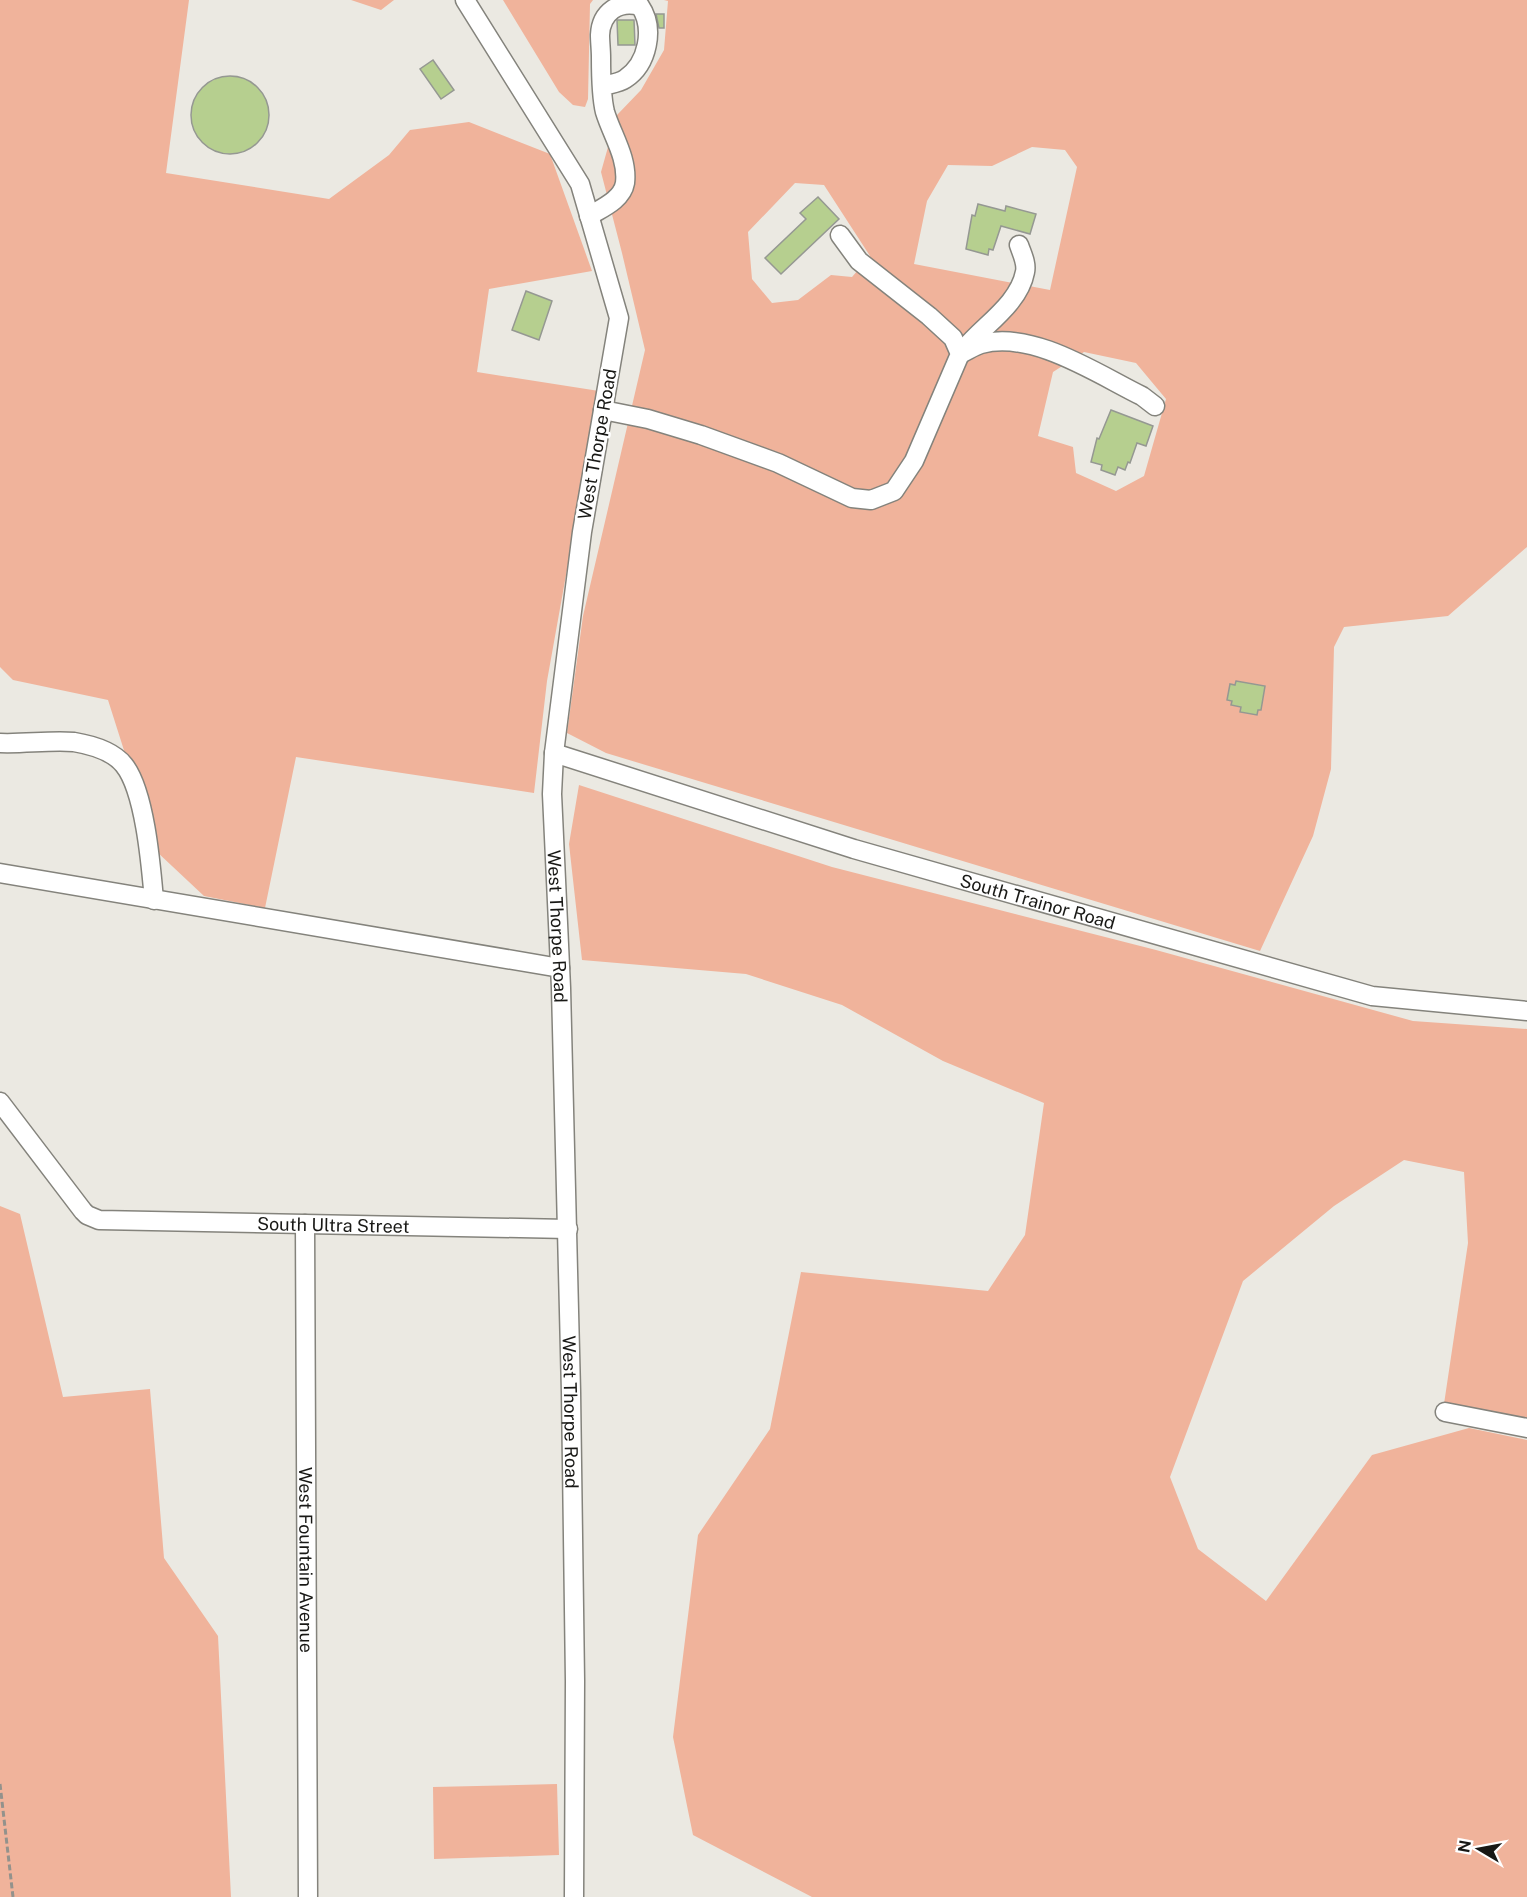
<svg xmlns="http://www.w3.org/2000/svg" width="1527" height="1897" font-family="'Public Sans',sans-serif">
  <rect width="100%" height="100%" fill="#ebe9e2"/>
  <!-- green -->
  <path fill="#f0b39b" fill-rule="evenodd" d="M0,0H189L166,173L329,199L389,155L410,130L469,122L550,154L592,271L489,289L477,372L599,391L547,681L534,793L296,757L265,908L204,896L156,851L108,700L13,680L0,667Z
    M351,0H394L381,10Z
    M503,0H593L590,4L588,99L585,107L573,105L559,92Z
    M664,0H1527V547L1448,616L1344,627L1334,647L1331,769L1313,836L1260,951L606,753L567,733L583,616L645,350L622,253L601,172L617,115L641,90L664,50L668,1ZM1032,147L1065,150L1077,167L1050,290L914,264L927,201L948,165L992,166ZM795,183L824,185L870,256L852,277L831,275L798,300L772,303L752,279L748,232ZM1084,352L1136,363L1166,399L1144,476L1116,491L1076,473L1073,447L1038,436L1053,372Z
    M579,785L832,867L1156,950L1413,1021L1527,1029V1420L1444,1404L1468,1243L1464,1172L1404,1160L1334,1206L1243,1281L1170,1477L1198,1549L1266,1601L1372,1455L1469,1428L1527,1440V1897H812L693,1835L673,1737L698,1535L770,1429L801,1272L988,1291L1025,1235L1044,1103L943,1061L842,1005L746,974L582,960L569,844Z
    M0,1206L20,1214L63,1397L150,1389L164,1558L218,1636L231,1897H0Z
    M557,1784L559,1855L434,1859L433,1787Z"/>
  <!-- building -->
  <path fill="#b6cf8f" stroke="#959892" stroke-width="1.5" d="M656,14H664V28H659Z
    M617,20H634L635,45H618Z
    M433,60L454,90L441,99L420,69Z
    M191 115a39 39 0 1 1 78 0a39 39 0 1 1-78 0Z
    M818,197L839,219L781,274L765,258L806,219L800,213Z
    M978,204L1005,211L1006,206L1036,214L1030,234L1001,226L993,250L989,249L988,255L966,249L972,215L975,216Z
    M526,291L552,301L539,340L512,330Z
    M1111,410L1153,426L1146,446L1137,443L1130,463L1128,462L1125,470L1118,467L1115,475L1101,470L1102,465L1091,462L1097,438L1099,439Z
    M1236,681L1265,686L1261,710H1258L1257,715L1240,712L1241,707L1231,705L1232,701L1227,700L1230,684L1235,685Z"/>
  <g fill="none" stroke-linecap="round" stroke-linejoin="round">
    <defs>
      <g id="minor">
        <path id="s1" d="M465,0L580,184L619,318L582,532L554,753L552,794L561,988L571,1392L575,1681L574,1897"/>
        <path d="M589,216C602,208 622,200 625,183C628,158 612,135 605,112C601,96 601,75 601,57C601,50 600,42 600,35C601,12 619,0 640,6C655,28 648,64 625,79C619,83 610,84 603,86"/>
        <path d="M965,348C984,325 1019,304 1025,272C1027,263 1022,254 1019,245"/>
        <path d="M960,354C967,351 974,346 981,344C1033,330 1097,374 1142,396L1155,406"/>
        <path d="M603,410L648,419L701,435L778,463L852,498L871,500L894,491L914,461L960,354L953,338L929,316L859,261L840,235"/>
        <path d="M0,743C25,744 50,740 74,742C92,745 113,751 124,765C145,791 151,866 154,900"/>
        <path id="s2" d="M554,753L854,849L1372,996L1527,1011"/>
        <path d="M0,873L560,968"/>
        <path id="s3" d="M0,1102L83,1211L87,1215L99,1220L568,1229"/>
        <path id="s4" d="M305,1224L308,1897"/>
        <path d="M1445,1412L1527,1428"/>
      </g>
    </defs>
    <!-- minor casing -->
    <use href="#minor" stroke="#84837c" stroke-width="21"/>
    <!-- path -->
    <path stroke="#93928c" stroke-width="3" stroke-dasharray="6 3" stroke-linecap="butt" d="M0,1784L13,1897"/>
    <!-- minor -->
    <use href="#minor" stroke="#fff" stroke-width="18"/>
  </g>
  <g text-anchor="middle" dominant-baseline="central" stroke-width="5" stroke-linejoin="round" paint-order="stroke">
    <!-- street labels -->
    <g font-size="18" fill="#181815" stroke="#fff">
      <text transform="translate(597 444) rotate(-80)">West Thorpe Road</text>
      <text stroke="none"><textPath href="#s2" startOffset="506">South Trainor Road</textPath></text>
      <text stroke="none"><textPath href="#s1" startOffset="970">West Thorpe Road</textPath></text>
      <text stroke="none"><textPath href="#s3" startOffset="390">South Ultra Street</textPath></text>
      <text stroke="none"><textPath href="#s1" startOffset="1456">West Thorpe Road</textPath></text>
      <text stroke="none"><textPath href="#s4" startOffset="336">West Fountain Avenue</textPath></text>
    </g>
  </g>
  <!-- north arrow -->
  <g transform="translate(1479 1849) rotate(280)" stroke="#ffffff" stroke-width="4.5" paint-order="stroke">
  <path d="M0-4.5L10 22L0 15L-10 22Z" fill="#181815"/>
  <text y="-9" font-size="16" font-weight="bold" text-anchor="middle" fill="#181815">N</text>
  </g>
</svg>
